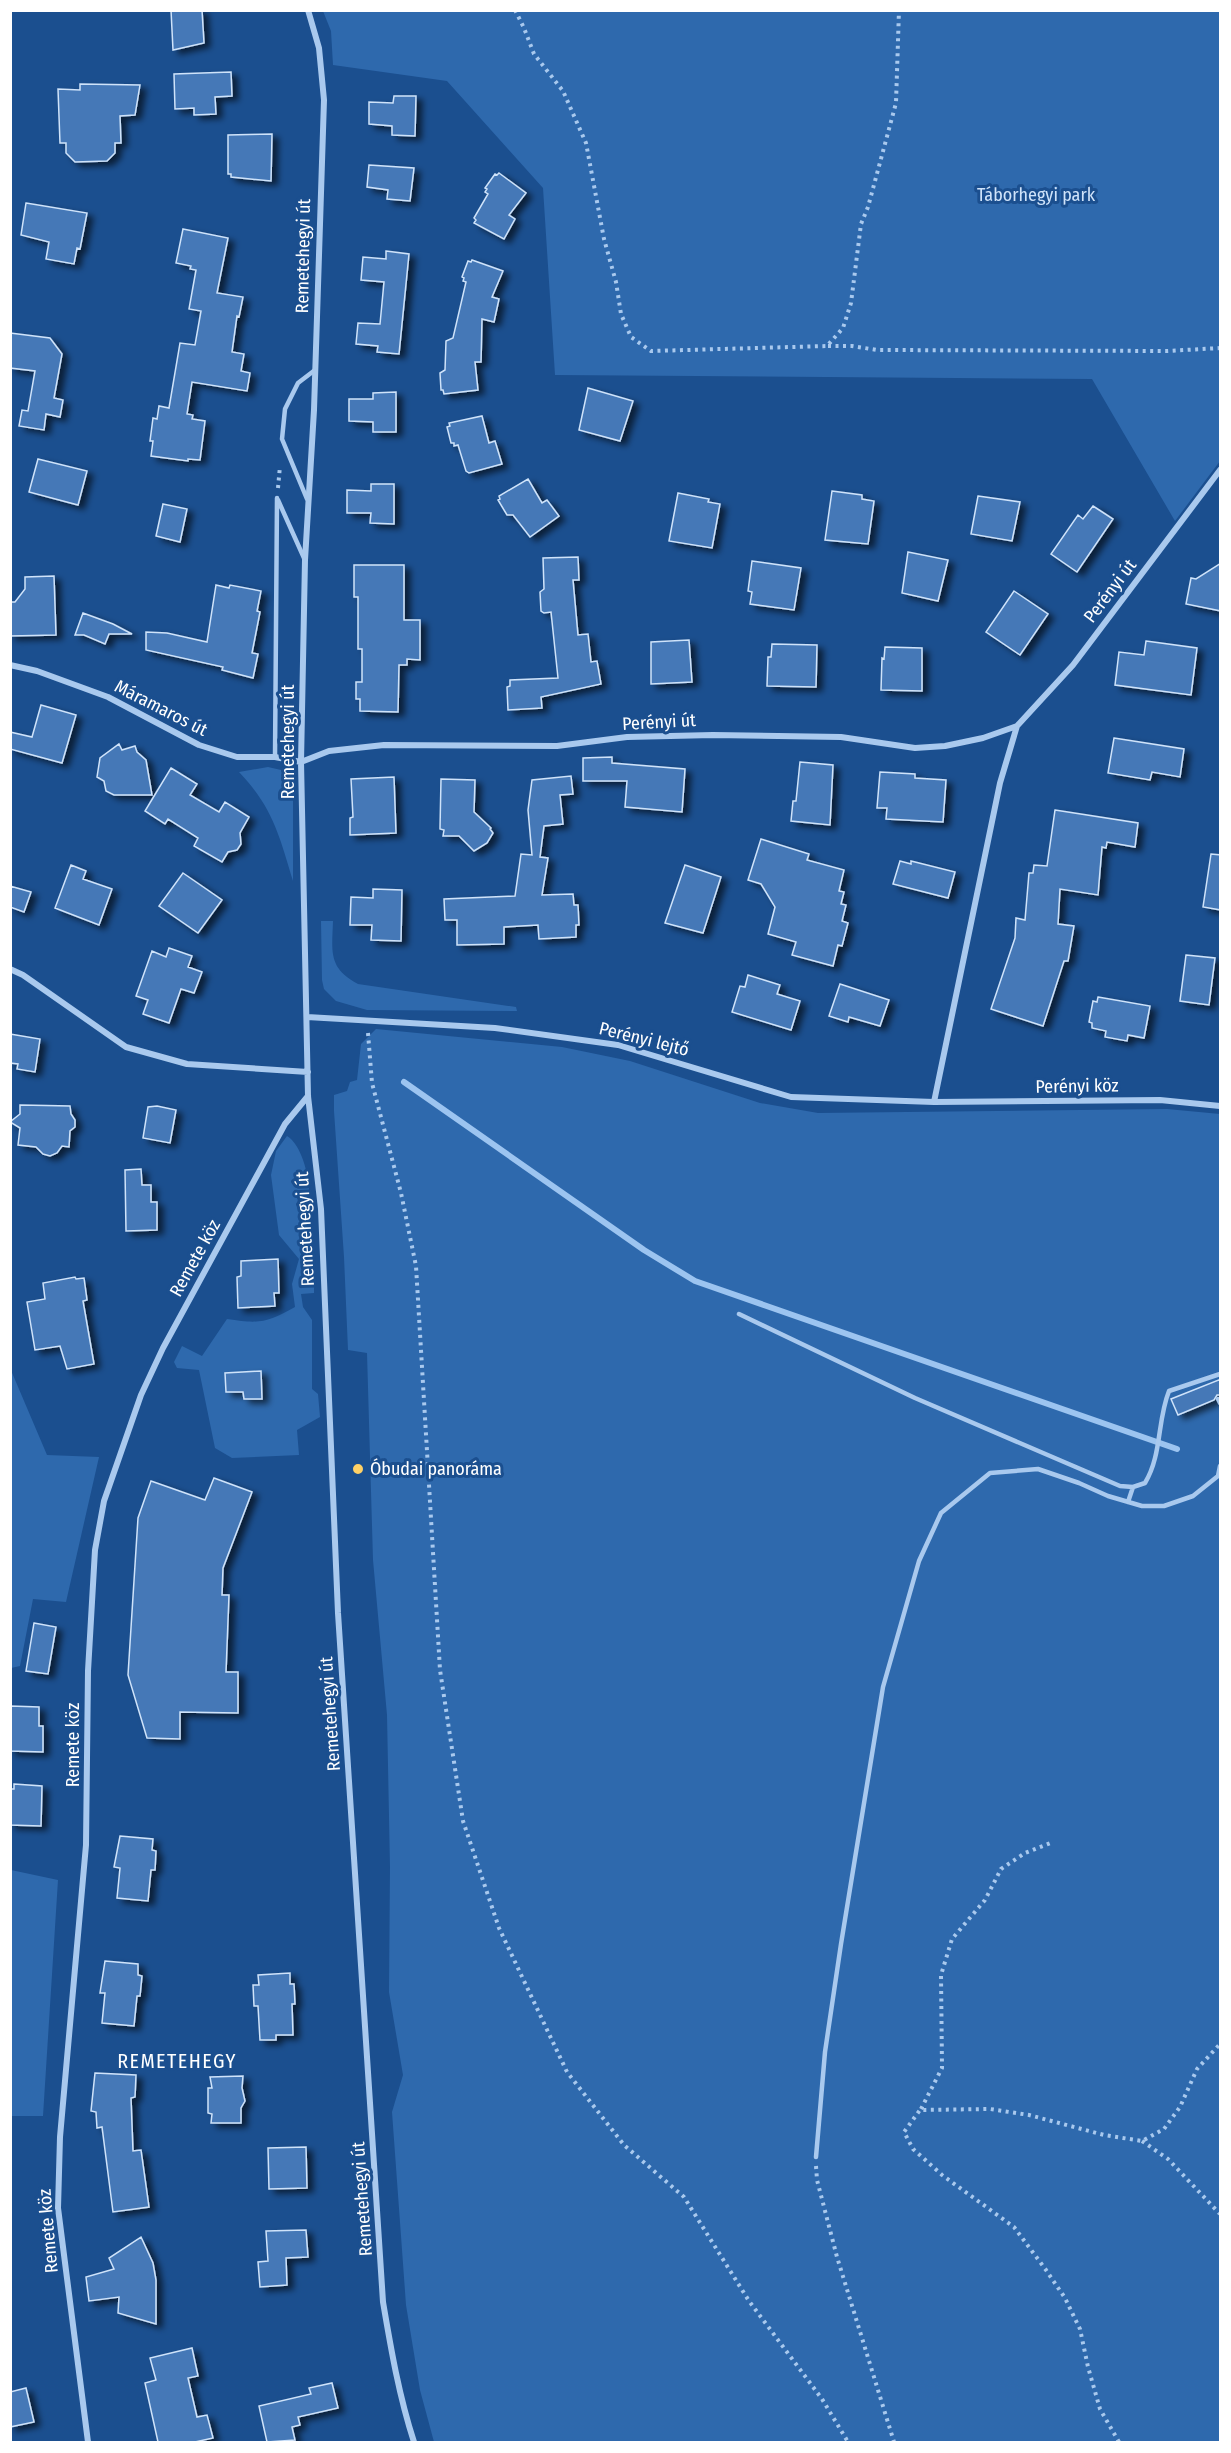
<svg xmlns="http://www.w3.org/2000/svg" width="1231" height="2453" font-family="'Fira Sans Condensed',sans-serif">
  <defs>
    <filter id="shadow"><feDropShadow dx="6" dy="4" stdDeviation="3" flood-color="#0009"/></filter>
  </defs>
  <rect width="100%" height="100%" fill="#1b4f8f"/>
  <!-- green -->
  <path fill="#2e69ad" d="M323,11H1220V461L1175,521L1092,379L555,375L543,188L447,81L333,65L331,31Z
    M268,767L281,770L293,783V881C279,835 273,808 239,772Z
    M321,921H333C332,952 328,968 358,984L516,1007L517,1011L367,1010L336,1001L324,989L322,980Z
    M376,1029L562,1047L630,1061L760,1103L818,1113L1167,1109L1220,1114V2442H434L420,2390L406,2305L392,2112L403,2075L389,1992L390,1867L387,1715L373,1560L367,1353L348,1350L344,1257L334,1111V1095L347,1091L350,1082L357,1080L361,1044Z
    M287,1136C301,1144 309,1175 309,1191C309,1195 305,1200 303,1204C313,1223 317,1246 307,1265L314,1270V1293L301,1294L303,1307L312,1320V1389L318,1394L320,1417L297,1430L299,1455L232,1458L215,1448L199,1370L177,1368L174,1362L182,1346L202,1356L227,1319C259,1324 267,1323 295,1307L292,1284L299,1259L279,1235L271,1175L276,1151Z
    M10,1368L47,1455L99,1457L66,1602L33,1599L20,1666L11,1668Z
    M11,1870L58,1880L43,2116H11Z"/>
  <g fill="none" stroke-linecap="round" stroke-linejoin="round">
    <!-- stream -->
    <path stroke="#9cc4f0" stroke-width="6" d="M404,1082L644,1250L695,1281L1177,1449"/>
  </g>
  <!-- building -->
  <path fill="#4478b7" stroke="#cfe3fa" stroke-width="1.5" filter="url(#shadow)" d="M171,10H202L204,43L173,50Z
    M231,72L232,96L215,97L216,114L194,115V108L175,109L174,74Z
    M80,84L140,85L135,115L120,116L121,143H115V153L107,161L75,162L66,153V143H60L58,89L80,90Z
    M394,96H416L415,136L392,135V126L369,124V102L393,103Z
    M272,134L271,181L231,177V174H228V135Z
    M369,165L414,168L410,201L387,199L388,190L367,187Z
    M499,173L526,193L509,215L515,219L504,239L474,223L476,220L474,218L488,194L485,192L487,189L485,188L495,174L497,175Z
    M26,203L87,213L80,249L77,248L74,264L46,259L49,242L21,235Z
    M183,229L228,238L217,293L243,297L239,317L237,316L232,352L244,354L241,371L250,373L247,391L192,382L187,414L193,415L192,419L205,421L200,460L188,459V461L151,456L153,441H150L153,418L157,419L159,406L169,408L180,343L195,345L201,311L189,309L196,270L190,269L191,266L176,263Z
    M386,251L409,254L399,354L377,352L378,346L356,344L358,323L380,324L384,282L361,280L363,257L386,259Z
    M472,260L503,271L492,297L499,299L494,322L482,319L481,362H475L478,390L444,394L443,390H441L440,373L445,370L446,341L453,338L466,282L463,281L464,278L462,277L468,261L471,262Z
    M10,333L50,338L62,354L54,398L63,400L60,417L46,414L44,430L19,426L22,410L28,411L35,371L10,368Z
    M588,388L633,401L620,441L579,430Z
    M396,392V432H373V422L349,421V399H373V393Z
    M482,416L489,443L495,441L502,464L469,473L466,471L458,445L454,446V443H451L447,427L450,426L449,423Z
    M38,459L87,471L78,505L29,492Z
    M528,479L542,503L547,500L559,516L530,537L513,515H507L498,500L500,499L499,496Z
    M371,484H394V524L370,523L371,513H347V490L371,491Z
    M832,491L862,495V499L874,501L868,544L825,540Z
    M678,493L709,499L708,502L720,504L712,548L669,541Z
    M978,496L1020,502L1012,541L971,534Z
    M163,504L187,509L180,542L156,536Z
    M1093,506L1113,519L1077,572L1051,554L1078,515L1083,519Z
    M908,552L948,560L938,601L902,593Z
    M578,557L579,580H573L578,635L588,634L591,662L597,661L601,684L541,697L542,708L508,710L507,687L510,686V680L558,678L551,612L544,613L541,611L540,592L544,589L543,558Z
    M752,561L801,568L794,610L750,604L752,592L748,591Z
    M1221,563V611L1186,604L1191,578L1196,579Z
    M354,565H404V620H420V660L407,659V665H399L398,712L360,711V699H356V682H362V649H358V597H354Z
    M54,576L56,635L10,636V602H15L25,589V577Z
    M216,585L229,588L230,585L261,591L257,611L260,612L252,653L258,654L253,678L222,670L223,667L146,650V632L167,633L207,642Z
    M1014,591L1048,614L1020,655L986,632Z
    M83,613L113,624L132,634H109L105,644L84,635H75Z
    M689,640L692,682L651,684V642Z
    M1146,641L1197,648L1191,695L1115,685L1119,652L1144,655Z
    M772,644L817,645L816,687L767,686L768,657H771Z
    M885,647L922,648V691L881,690L882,658L884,659Z
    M41,705L76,715L62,763L10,749V732L32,737Z
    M1114,738L1184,749L1180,777L1152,772L1150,780L1108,773Z
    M119,744L122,750L135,746L137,752L146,760L152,795H114L106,791L104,781L97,777L100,758Z
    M612,757V763L685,769L682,812L625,807L627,781H583V758Z
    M800,762L833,765L830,825L791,821L793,801H796Z
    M171,768L197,784L190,795L219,812L225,802L249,817L240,833L241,844L237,850L228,852L222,862L194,846L198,838L168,819L165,824L145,811Z
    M880,772L915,774V778L946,780L943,822L886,819L887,808H877Z
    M571,776L573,794L560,795L563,824L544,826L540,857L548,858L542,895L573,894L574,905H578L579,925H576V937L539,939L538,925L504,927V944L457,945V920H445L444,899L515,896L521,854L532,855L528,810L532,780Z
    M394,777L396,833L350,835V818L353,817L351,779Z
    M441,779L475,780L474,812L491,828L490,829L493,833L487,843L474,851L459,836H443L444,830L440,829Z
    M1055,810L1138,823L1135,847L1107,842L1106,848L1102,847L1098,895L1060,889L1058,924L1074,926L1068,961H1064L1043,1026L991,1009L1015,938L1016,918L1025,920L1029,873H1033L1034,865L1047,866Z
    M761,839L809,854L807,860L844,870L839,891L844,892L841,904L846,905L842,921L848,923L842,946L838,945L833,966L792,955L796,942L768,934L775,907L761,884L748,880Z
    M1211,854L1221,855V910L1203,907Z
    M900,861L911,864V861L955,872L948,898L893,884Z
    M71,865L86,871L83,879L112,889L99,925L55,908Z
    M685,865L721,877L703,933L665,923Z
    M183,873L222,900L198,933L159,906Z
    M10,886L31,892L24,912L10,907Z
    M373,889L402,890L401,941L371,940L372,925H350L351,897L373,898Z
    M169,948L192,956L188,967L202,972L194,993L181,989L169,1023L143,1014L148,1000L136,996L152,951L166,957Z
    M1186,955L1215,958L1209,1005L1180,1001Z
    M748,975L780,985L777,994L800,1001L791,1030L732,1012L740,986L745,987Z
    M840,984L889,1000L880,1026L849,1017L848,1022L829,1016Z
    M1098,997L1150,1006L1144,1038L1128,1035L1127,1041L1105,1037L1106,1031L1092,1028V1023L1089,1022L1093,1001L1097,1002Z
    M10,1034L40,1039L35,1072L17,1069L18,1064L10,1063Z
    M20,1105L70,1106L71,1114L75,1120V1127L70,1131L69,1147L62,1146L57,1153L50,1156L43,1154L36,1147L18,1145L20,1128L10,1122L20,1114Z
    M157,1106L176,1110L170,1143L143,1138L148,1107Z
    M141,1169L142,1185H151V1202H157V1230L126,1231L125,1170Z
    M278,1259L279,1293H274L275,1306L238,1308L237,1277L241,1276V1261Z
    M75,1277L76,1279L84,1278L87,1300L83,1301L94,1364L67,1369L60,1346L35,1350L27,1302L45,1299L43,1283Z
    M261,1371L262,1399H244L243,1392H226L225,1373Z
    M1221,1379V1395H1217L1214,1400L1178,1415L1171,1399Z
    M214,1478L252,1492L223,1568L222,1595H229L226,1672H238V1713L180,1712V1739L147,1738L128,1675L138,1518L151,1481L205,1500Z
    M34,1623L56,1627L48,1674L26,1671Z
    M10,1706L39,1707V1726H43V1752L10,1751Z
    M14,1784L42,1786L41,1826L10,1825V1789H14Z
    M120,1836L153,1839L152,1850L156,1851L155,1870H151L148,1901L117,1898L120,1868L114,1867Z
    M105,1961L138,1964V1975L142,1976L140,1996H137L134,2026L102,2023L105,1993H100Z
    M290,1973V1984H294L295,2004H292L293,2035H276V2040H260L258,2006H254L253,1985H259L258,1975Z
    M95,2073L136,2075L135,2097L131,2098L133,2151L141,2150L149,2207L113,2212L102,2127L97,2128L96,2112L91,2111Z
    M243,2076L242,2088L245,2101L241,2108V2123H211L212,2114L208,2113V2088H212L210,2077Z
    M306,2147L307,2188L269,2189L268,2148Z
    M306,2230L308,2257L286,2258L287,2285L260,2287L258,2262L268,2261L266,2231Z
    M141,2237L153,2263L156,2280V2324L118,2313L119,2297L89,2301L86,2277L114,2269L109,2258Z
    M192,2348L198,2376L188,2378L197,2417L207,2415L213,2438L195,2442H158L145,2383L156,2380L150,2358Z
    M332,2383L338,2408L298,2417L300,2425L292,2427L295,2440L267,2442L259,2406L311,2394L309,2388Z
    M26,2388L34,2422L10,2427V2392Z"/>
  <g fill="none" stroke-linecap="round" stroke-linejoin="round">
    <!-- path -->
    <path stroke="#a9c9ee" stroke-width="4" stroke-dasharray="3 4.5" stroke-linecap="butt" d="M515,10L524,28L534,54L563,91L586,143L604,239L616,282L621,314L631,337L651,351L827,346L843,328L851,303L861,224L868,207L896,103L899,10
      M828,346H852L877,350L1167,351L1220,348
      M278,488L280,466
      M368,1033L372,1083L401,1193L416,1266L440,1670L463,1821L499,1928L567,2072L624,2145L684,2197L749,2301L822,2399L848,2442
      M921,2109L942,2068L941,1975L952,1939L985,1900L1001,1869L1025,1853L1053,1842
      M1142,2141L1168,2159L1220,2214
      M816,2166L817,2180L837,2257L894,2442
      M1119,2442L1100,2409L1088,2367L1080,2329L1065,2298L1046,2270L1014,2227L942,2175L913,2149L904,2132L920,2110L990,2109L1029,2115L1104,2135L1142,2141L1164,2129L1180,2107L1197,2069L1220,2044"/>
    <!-- lane -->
    <path stroke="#a9c9ee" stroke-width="4.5" d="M307,499L282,439L285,409L298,383L315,370
      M278,500L304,558
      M275,757L277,498
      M739,1314L915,1398L1120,1486L1133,1487L1145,1483C1162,1455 1157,1421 1169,1391L1220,1374
      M1218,1399L1220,1403
      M1128,1502L1133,1487
      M816,2157L825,2052L841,1944L883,1687L919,1561L941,1513L990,1473L1038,1469L1079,1483L1108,1496L1142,1506H1164L1193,1496L1218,1476L1220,1466"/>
    <!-- street -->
    <path stroke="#a9c9ee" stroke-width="6" d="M308,10L319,48L324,100L314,410L305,560L301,762L308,1096L321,1209L338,1613L383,2302C391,2349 399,2396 414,2442
      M10,665L37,671L108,697L199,745L237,757H275L301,762L329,751L384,745L557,746L627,737L713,735L841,737L915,748L945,746L983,738L1017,726L1073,665L1220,470
      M10,969L23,975L126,1047L187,1064L308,1072
      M307,1017L495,1028L618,1045L791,1097L934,1102L1160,1100L1220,1106
      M934,1102L1000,783L1017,726
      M88,2442L58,2208L60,2137L86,1845L88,1671L95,1550L104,1501L141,1395L163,1348L285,1124L308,1096"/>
  </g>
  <!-- markers -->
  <circle fill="#ffd166" stroke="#1b4f8f" stroke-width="2" cx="358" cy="1469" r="6"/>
  <g text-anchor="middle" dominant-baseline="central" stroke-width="6" stroke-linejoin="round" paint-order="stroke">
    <!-- park labels -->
    <g font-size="18" fill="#cfe3fa" stroke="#1b4f8f">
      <text x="1036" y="195">Táborhegyi park</text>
    </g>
    <!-- street labels -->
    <g font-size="18" fill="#fff" stroke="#1b4f8f">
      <text transform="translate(303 256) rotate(-89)">Remetehegyi út</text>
      <text transform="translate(1110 591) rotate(-53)">Perényi út</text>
      <text transform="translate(161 708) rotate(27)">Máramaros út</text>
      <text transform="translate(659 722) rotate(-3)">Perényi út</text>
      <text transform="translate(288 742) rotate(-90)">Remetehegyi út</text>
      <text transform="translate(644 1039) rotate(14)">Perényi lejtő</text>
      <text transform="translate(1077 1086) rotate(-1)">Perényi köz</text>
      <text transform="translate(305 1229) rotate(-93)">Remetehegyi út</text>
      <text transform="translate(195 1258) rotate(-61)">Remete köz</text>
      <text transform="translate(330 1714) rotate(-94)">Remetehegyi út</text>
      <text transform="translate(73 1745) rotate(-90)">Remete köz</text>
      <text transform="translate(362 2199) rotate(-94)">Remetehegyi út</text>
      <text transform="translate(48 2231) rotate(-95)">Remete köz</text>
    </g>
    <!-- poi labels -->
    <g font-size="18" fill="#fff" stroke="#1b4f8f" text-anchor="start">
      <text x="370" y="1469">Óbudai panoráma</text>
    </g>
    <!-- neighbourhood labels -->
    <g font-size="20" letter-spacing="1.5" fill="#fff" stroke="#1b4f8f">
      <text x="177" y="2061">REMETEHEGY</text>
    </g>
  </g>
  <!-- border -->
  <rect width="1231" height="2453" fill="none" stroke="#ffffff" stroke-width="24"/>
</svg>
